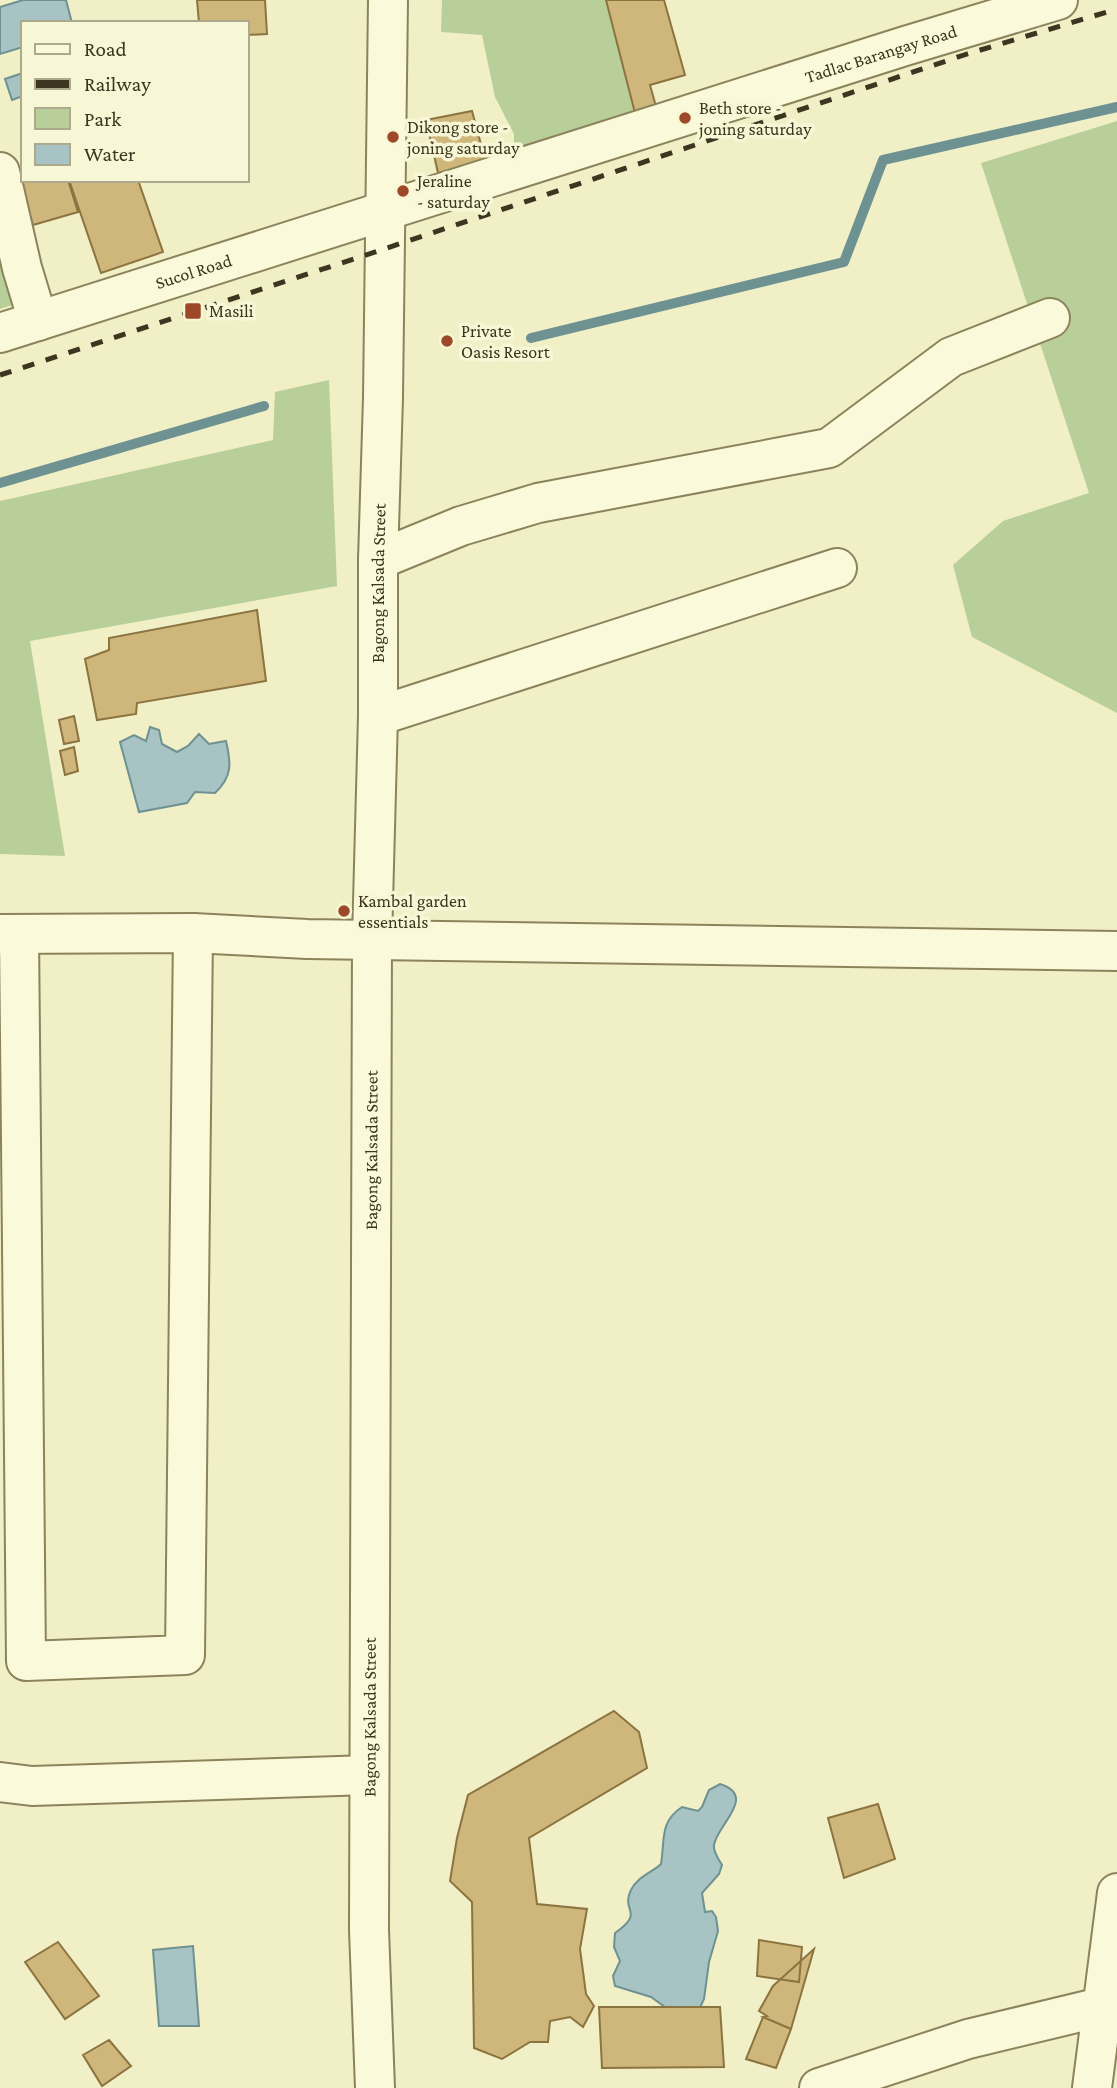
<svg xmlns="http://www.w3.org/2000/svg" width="1117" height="2088" font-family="'Crimson Pro',serif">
  <rect width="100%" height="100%" fill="#f0efc6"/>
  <!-- green -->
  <path fill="#b9cf99" d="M442,0H606L636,117L514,160V134L495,97L482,35L441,32Z
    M1117,121V713L972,637L953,565L1003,521L1089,493L981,163Z
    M0,236L18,303L0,309Z
    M329,380L337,586L30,641L65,856L0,854V501L273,440L275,392Z"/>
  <!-- water -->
  <path fill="#a8c3c3" stroke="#6e9192" stroke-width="2" d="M23,0H66L72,23H23V47L0,54V7Z
    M23,73V96L12,100L5,79Z
    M150,727L159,730L162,744L177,752L188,746L199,734L209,744L226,741C231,763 233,776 215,793L195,792L187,803L139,812L120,742L134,735L146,741Z
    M720,1784C758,1796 717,1825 714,1845C713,1853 719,1859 722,1865L719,1874L702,1893L705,1912L712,1911L716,1917L718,1931L709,1962L704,1999L699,2010H669L651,1997L615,1986L613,1976L620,1961L614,1947L615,1933C646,1911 620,1912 631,1890C636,1878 651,1873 661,1864C665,1841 659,1822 682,1807L698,1811L702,1807L709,1790Z
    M193,1946L199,2026H159L153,1950Z"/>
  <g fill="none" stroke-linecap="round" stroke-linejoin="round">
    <!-- stream -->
    <path stroke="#6e9192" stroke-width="10" d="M531,338L844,262L883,160L1117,107
      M0,483L264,406"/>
  </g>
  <!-- building -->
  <path fill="#cfb67b" stroke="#8c7440" stroke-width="2" d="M197,0H265L267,34L247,35V23H199Z
    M606,0H664L685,75L650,85L657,110L636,117Z
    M472,111L486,163L438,173L426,120Z
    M23,176V180H68L78,212L33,225L18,177Z
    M69,180H138L163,252L101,273Z
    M257,610L266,681L137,703L136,714L97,720L85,659L109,650V638Z
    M74,716L79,741L64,744L59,720Z
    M74,747L78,771L65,775L60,751Z
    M614,1711L639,1732L647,1768L529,1838L537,1904L587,1909L580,1949L586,1994L594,2006L583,2027L570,2017L550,2021L548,2042H530L502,2059L474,2048L472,1902L450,1881L457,1838L468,1795Z
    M878,1804L895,1859L844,1878L828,1818Z
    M759,1940L802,1947L799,1982L757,1976Z
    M58,1942L99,1996L65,2019L25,1962Z
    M814,1949L791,2029L763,2017L767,2016L759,2011L773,1986Z
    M599,2007H720L724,2067L602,2068Z
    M763,2017L791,2029L776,2068L746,2059Z
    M109,2040L131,2066L102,2086L83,2055Z"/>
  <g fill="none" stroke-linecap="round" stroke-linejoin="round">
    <defs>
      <g id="minor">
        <path d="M0,172L22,268L38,321"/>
        <path id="s1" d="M0,333L905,46L1058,0"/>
        <path d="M378,560L461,526L538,503L829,448L951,357L1050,318"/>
        <path d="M378,716L837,568"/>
        <path d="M0,934L193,933L307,939L1117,951"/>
        <path d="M19,934L26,1661L185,1655L193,933"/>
        <path d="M0,1782L32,1786L369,1775"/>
        <path id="s2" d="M375,2088L369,1930L372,940L378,716V560L383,398L388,0"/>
        <path d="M819,2088L968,2039L1101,2007"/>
        <path d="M1092,2088L1117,1893"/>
      </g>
    </defs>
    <!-- minor casing -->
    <use href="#minor" stroke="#8c835b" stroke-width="42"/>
    <!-- minor -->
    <use href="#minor" stroke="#faf9da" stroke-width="38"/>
    <!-- rail -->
    <path stroke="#3c351f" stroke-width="5" stroke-dasharray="12 12" stroke-linecap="butt" d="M0,375L384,249L967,54L1117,9"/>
  </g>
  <!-- markers -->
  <g fill="#9d4929" stroke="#f7f7d6" stroke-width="2.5">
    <circle cx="685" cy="118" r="7"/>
    <circle cx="393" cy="137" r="7"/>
    <circle cx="403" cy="191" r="7"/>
    <rect x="184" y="302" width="18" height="18" rx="3.5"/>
    <circle cx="447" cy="341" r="7"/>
    <circle cx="344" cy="911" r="7"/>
  </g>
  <g text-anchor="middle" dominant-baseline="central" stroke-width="7" stroke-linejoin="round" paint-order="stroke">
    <!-- street labels -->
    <g font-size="18" fill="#3c351f" stroke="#f7f7d6">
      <text stroke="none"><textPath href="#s1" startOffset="924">Tadlac Barangay Road</textPath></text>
      <text stroke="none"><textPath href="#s1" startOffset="203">Sucol Road</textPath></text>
      <text stroke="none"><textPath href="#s2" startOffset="1505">Bagong Kalsada Street</textPath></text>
      <text stroke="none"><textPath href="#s2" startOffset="938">Bagong Kalsada Street</textPath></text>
      <text stroke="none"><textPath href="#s2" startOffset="371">Bagong Kalsada Street</textPath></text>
    </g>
    <!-- poi labels -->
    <g font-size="18" fill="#3c351f" stroke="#f7f7d6" text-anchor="start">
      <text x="699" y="108">Beth store -<tspan x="699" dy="21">joning saturday</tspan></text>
      <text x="407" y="127">Dikong store -<tspan x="407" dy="21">joning saturday</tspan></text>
      <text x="417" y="181">Jeraline<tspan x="417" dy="21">- saturday</tspan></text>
      <text x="209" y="311">Masili</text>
      <text x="461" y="331">Private<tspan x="461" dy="21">Oasis Resort</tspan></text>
      <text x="358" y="901">Kambal garden<tspan x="358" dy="21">essentials</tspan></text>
    </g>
  </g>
  <!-- legend -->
  <rect x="21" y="21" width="228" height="161" fill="#f7f7d6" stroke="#aca98d" stroke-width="2"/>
  <rect x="35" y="44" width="35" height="10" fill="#faf9da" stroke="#aca98d" stroke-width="2"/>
  <text x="84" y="56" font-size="21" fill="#3c351f">Road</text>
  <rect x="35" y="79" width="35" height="10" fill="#3c351f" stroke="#aca98d" stroke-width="2"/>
  <text x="84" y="91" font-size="21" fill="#3c351f">Railway</text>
  <rect x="35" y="108" width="35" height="21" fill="#b9cf99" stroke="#aca98d" stroke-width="2"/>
  <text x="84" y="126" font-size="21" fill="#3c351f">Park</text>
  <rect x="35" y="144" width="35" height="21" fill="#a8c3c3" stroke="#aca98d" stroke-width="2"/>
  <text x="84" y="161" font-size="21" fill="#3c351f">Water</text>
</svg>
